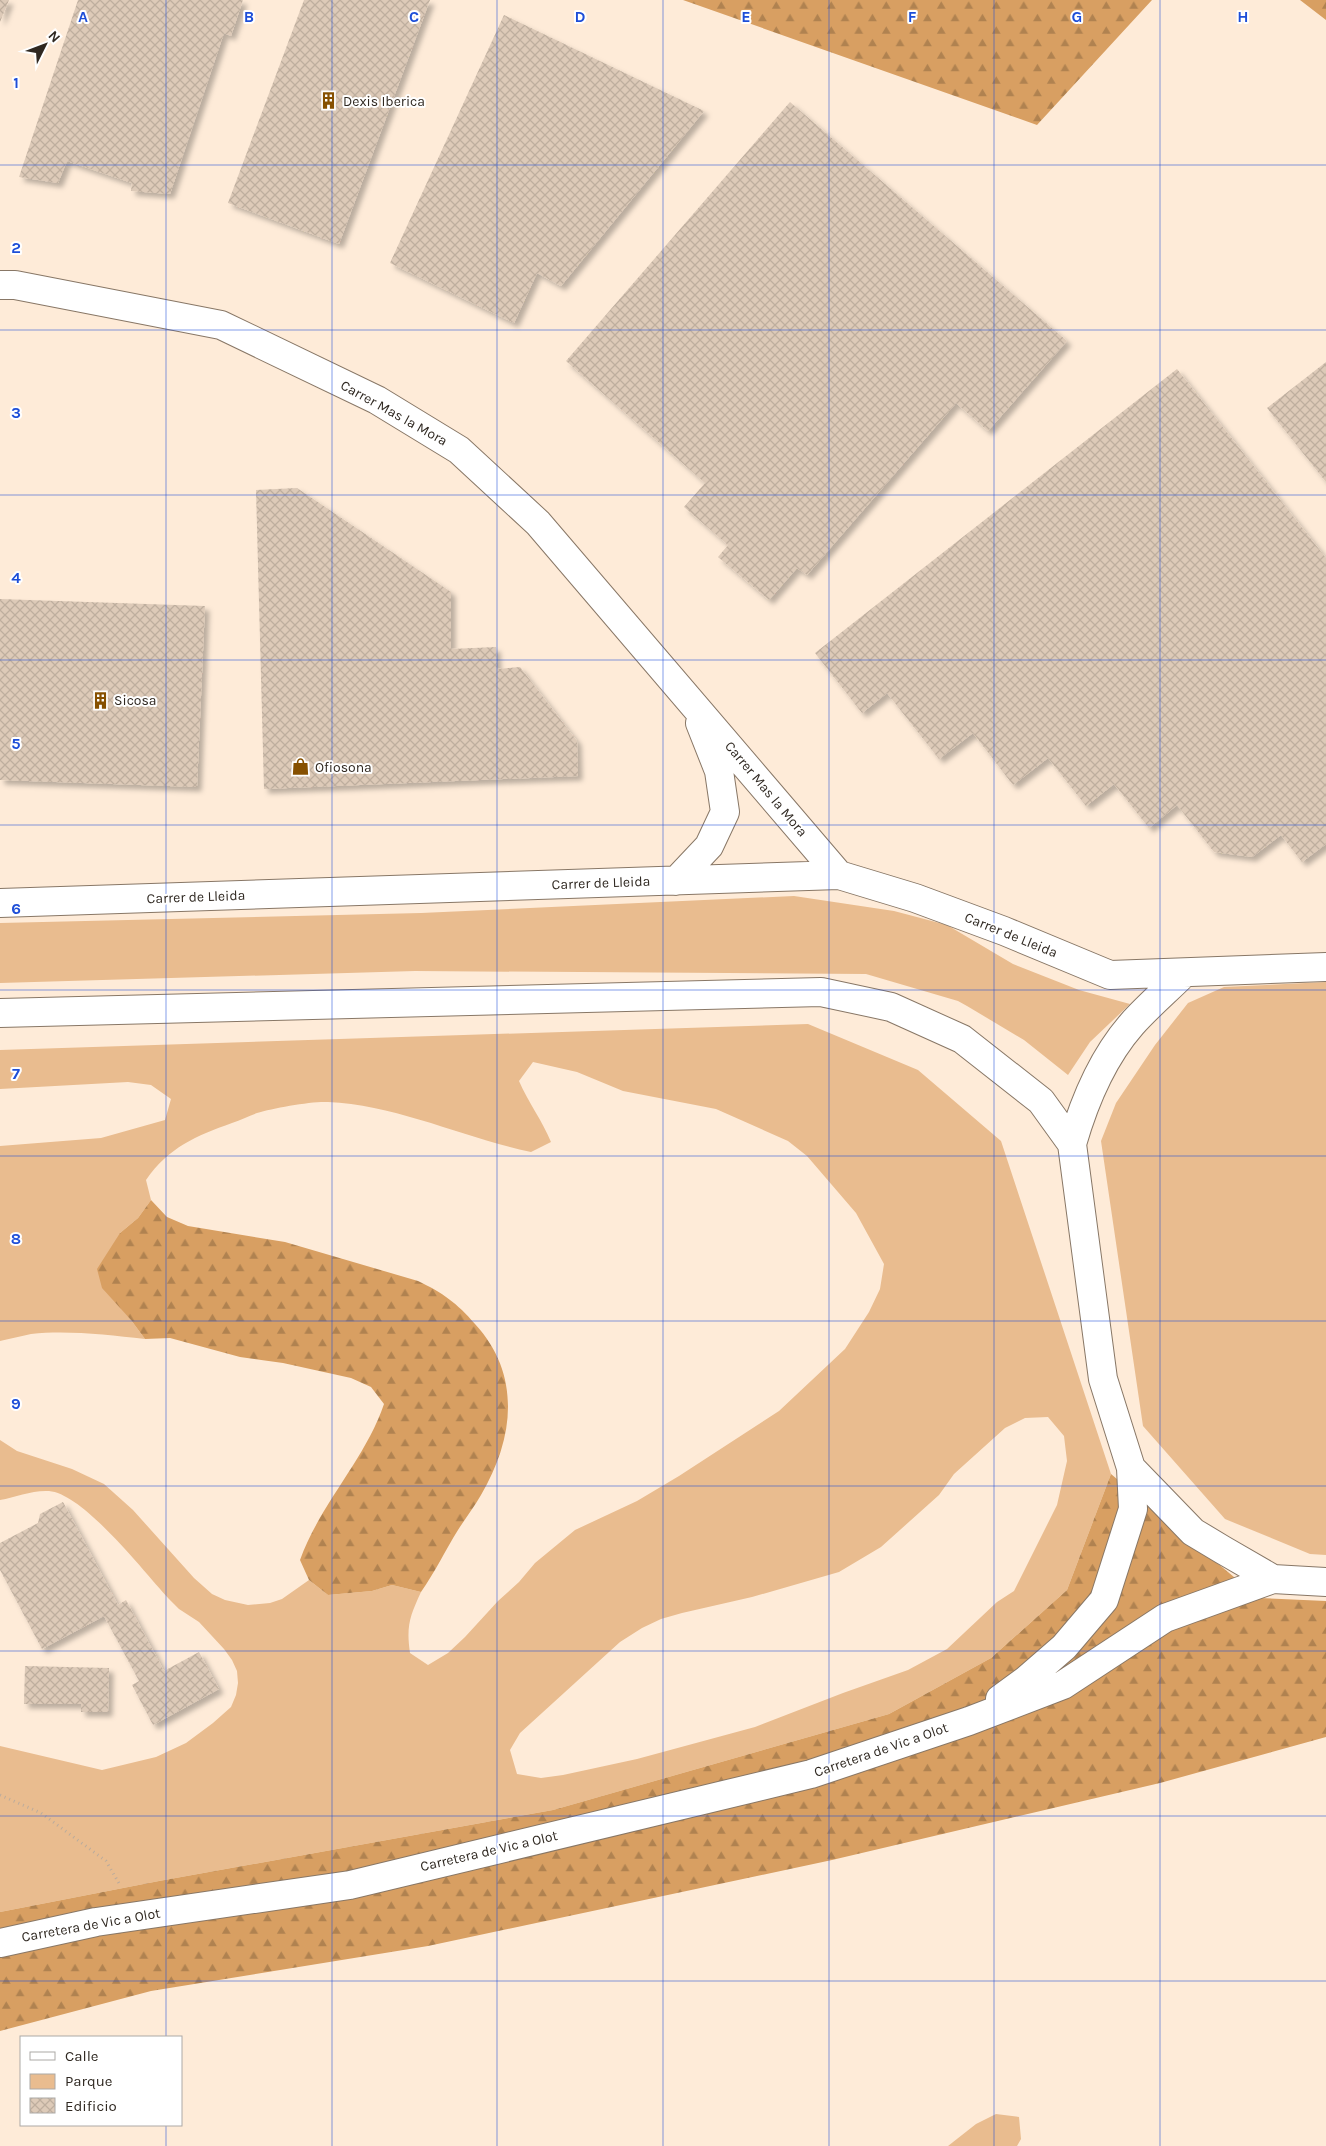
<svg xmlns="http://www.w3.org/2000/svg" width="1326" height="2146" font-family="Karla,sans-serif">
  <defs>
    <pattern id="forest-firs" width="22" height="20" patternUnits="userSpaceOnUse" patternTransform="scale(1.25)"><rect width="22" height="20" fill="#d89f62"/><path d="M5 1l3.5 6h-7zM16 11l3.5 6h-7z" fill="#b08250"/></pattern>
    <pattern id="building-cross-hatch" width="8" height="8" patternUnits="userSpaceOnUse" patternTransform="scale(1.25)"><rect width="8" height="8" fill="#ddcab8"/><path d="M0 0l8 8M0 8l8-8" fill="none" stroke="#beae9e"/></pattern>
    <filter id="shadow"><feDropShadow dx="4.5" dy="4.5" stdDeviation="2.5" flood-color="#0004"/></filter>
  </defs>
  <rect width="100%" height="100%" fill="#feebd8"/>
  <!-- green -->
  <path fill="#e9bc8f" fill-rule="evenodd" d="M794,896L894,911L947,925L1013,964L1079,990L1130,1004L1090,1042L1068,1075L1024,1040L967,1006L958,1001L866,974L415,971L0,983V923L421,913Z
    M1326,982V1555L1310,1554L1225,1519L1143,1426L1101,1141L1116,1103L1155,1045L1188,1003L1224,987Z
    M808,1024L918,1070L1001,1141L1111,1474L1067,1590L991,1658L889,1714L553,1810L159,1881L0,1912V1746L102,1770L156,1757L186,1743L213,1723L231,1707L236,1695L238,1683L237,1671L232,1660L224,1649L199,1622L179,1609L169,1599C144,1572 84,1494 49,1491C32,1490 16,1497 0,1500V1440L17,1451L72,1469L104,1484L133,1510L194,1578L212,1594L225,1600L248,1605L270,1603L282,1599L309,1580L328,1595L372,1591L392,1585L421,1592C410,1616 406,1626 410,1653L428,1665L448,1653L465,1637L498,1601L519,1582L535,1563L575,1530L637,1501L679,1476L779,1411L845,1349L869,1312L880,1289L884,1264L856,1213L807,1156L788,1141L716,1109L623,1091L577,1072L533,1062L519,1081C528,1102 542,1120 551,1142L531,1152C464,1138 397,1105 328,1102C312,1101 273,1108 257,1113C249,1116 241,1120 232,1123C196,1136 169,1147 146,1180L151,1200L138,1218L120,1233L131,1320L145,1339C107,1335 68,1330 31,1334C21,1336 10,1339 0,1341V1146L101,1138L165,1120L171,1099L151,1085L128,1082L0,1089V1050ZM1048,1417L1064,1436L1067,1461L1057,1505L1014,1591L997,1602L947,1649L908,1670L843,1693L755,1727L637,1759L563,1775L541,1778L517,1774L510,1750L520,1733L620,1642L642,1628L661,1619L682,1613L752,1597L839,1572L881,1547L939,1495L954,1474L1005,1428L1025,1418Z
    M996,2114L1019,2117L1021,2139L1017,2146H948L976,2124Z"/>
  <!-- forest -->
  <path fill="url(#forest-firs)" d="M683,0H1152L1037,125Z
    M1300,0H1326V20Z
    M151,1200L167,1217L188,1226L285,1242L418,1281C443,1293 457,1303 475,1324C522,1375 514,1439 481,1495C474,1507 465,1519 458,1530C445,1551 435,1572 421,1592L392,1585L372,1591L328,1595L309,1580L300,1560C320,1504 365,1460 384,1404L371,1387L351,1378L283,1363L240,1357L170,1338L145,1339L131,1320L102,1288L97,1269L120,1233L138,1218Z
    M1111,1474L1259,1598L1326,1601V1737L1160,1783L832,1860L428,1946L151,1991L0,2031V1912L159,1881L553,1810L889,1714L991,1658L1067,1590Z"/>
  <!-- building -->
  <path fill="url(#building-cross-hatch)" filter="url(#shadow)" d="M0,0H9L0,22Z
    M78,0H243L231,36L224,33L170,194L131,191L132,183L67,161L58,183L19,177Z
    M304,0H430L339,244L228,203Z
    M504,15L704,111L561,286L537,273L514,323L390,263Z
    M790,102L1067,341L988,431L956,403L807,575L797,568L769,600L718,557L728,545L684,507L705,483L566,361Z
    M1326,362V482L1267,408Z
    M1177,369L1326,558V844L1302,862L1281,835L1252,857L1214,852L1177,805L1149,828L1114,784L1086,806L1048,758L1013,785L973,733L939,759L887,693L862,713L815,653Z
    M297,488L451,592V649L496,647L497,669L520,667L577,741L578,776L264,789L256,490Z
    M0,599L205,606L197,787L0,780Z
    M63,1502L118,1605L126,1600L164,1671L199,1652L219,1689L153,1725L132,1685L139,1681L104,1616L42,1649L0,1570V1543L38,1523L40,1514Z
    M25,1666L109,1668L108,1712H81V1704H24Z"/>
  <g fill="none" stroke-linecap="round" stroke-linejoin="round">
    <defs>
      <path id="minor" d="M0,285H15L221,325L377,400L459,450L538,523L839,875
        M676,881L709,846L725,812L719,771L700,723
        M0,903L839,875L915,898L1004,931L1110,975L1326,967
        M1184,973C1167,990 1148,1006 1132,1024C1103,1057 1084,1102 1072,1144L1103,1379L1131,1468L1193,1532L1223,1550L1273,1579L1326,1582
        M0,1013L821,992L891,1007L962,1039L1041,1101L1072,1144
        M1000,1699L1026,1680L1064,1647L1104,1600L1133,1509L1131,1468
        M0,1943L96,1922L350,1885L811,1774L969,1721L1063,1685L1165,1618L1273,1579"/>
    </defs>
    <!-- minor casing -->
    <use href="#minor" stroke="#876" stroke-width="30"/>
    <!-- path -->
    <path stroke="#baab9c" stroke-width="3" stroke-dasharray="1 4" stroke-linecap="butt" d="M0,1795L41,1813L106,1861L120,1885"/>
    <!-- minor -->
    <use href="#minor" stroke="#fff" stroke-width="28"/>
  </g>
  <!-- grid -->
  <path fill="none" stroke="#1d4ed8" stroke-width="1" stroke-opacity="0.55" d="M166,0V2037M332,0V2146M497,0V2146M663,0V2146M829,0V2146M994,0V2146M1160,0V2146M0,165H1326M0,330H1326M0,495H1326M0,660H1326M0,825H1326M0,990H1326M0,1156H1326M0,1321H1326M0,1486H1326M0,1651H1326M0,1816H1326M0,1981H1326M166,2125V2146"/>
  <!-- icons -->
  <defs>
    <symbol id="building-bare" viewBox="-9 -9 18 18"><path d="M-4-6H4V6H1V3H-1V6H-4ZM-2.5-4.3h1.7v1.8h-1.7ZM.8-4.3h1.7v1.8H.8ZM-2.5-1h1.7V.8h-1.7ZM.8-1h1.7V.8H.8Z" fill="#865000" stroke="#fff" stroke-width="2.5" paint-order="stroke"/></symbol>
    <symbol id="shop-bare" viewBox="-9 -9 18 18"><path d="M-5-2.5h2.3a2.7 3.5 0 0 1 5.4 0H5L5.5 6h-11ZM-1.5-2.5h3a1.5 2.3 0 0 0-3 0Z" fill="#865000" stroke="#fff" stroke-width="2.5" paint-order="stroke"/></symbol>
  </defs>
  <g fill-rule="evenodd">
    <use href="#building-bare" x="316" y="88" width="25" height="25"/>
    <use href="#building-bare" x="88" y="688" width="25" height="25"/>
    <use href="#shop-bare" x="288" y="754" width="25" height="25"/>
  </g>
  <g text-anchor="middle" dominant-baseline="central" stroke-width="4" stroke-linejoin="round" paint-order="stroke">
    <!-- poi labels -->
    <g font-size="14" fill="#2f2821" stroke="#fff" text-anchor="start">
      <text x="343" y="101">Dexis Iberica</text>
      <text x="114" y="700">Sicosa</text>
      <text x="315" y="767">Ofiosona</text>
    </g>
    <!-- street labels -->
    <g font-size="14" fill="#2f2821" stroke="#fff">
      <text transform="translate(394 413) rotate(29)">Carrer Mas la Mora</text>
      <text transform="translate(766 789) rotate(50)">Carrer Mas la Mora</text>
      <text transform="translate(601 883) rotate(-2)">Carrer de Lleida</text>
      <text transform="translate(196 897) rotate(-2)">Carrer de Lleida</text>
      <text transform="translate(1011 935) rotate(22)">Carrer de Lleida</text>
      <text transform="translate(881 1750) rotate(-19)">Carretera de Vic a Olot</text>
      <text transform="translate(489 1851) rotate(-13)">Carretera de Vic a Olot</text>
      <text transform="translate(91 1925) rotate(-10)">Carretera de Vic a Olot</text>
    </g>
  </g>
  <g font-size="16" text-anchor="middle" font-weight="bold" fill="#1d4ed8" stroke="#fff" stroke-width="4" stroke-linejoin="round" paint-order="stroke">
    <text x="83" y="22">A</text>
    <text x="249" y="22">B</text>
    <text x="414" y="22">C</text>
    <text x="580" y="22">D</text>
    <text x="746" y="22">E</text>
    <text x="912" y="22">F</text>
    <text x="1077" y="22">G</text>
    <text x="1243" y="22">H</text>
    <text x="16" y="88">1</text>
    <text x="16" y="253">2</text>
    <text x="16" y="418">3</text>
    <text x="16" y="583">4</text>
    <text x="16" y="749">5</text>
    <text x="16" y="914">6</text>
    <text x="16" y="1079">7</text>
    <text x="16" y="1244">8</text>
    <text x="16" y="1409">9</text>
  </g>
  <!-- legend -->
  <rect x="20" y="2036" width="162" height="90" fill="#ffffff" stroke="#aca9a6"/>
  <rect x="30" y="2052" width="25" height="8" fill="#ffffff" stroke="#aca9a6"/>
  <text x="65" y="2061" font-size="15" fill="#2f2821">Calle</text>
  <rect x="30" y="2074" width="25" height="15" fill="#e9bc8f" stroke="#aca9a6"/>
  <text x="65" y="2086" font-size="15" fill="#2f2821">Parque</text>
  <rect x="30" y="2098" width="25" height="15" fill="url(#building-cross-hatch)" stroke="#aca9a6"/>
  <text x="65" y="2111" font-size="15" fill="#2f2821">Edificio</text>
  <!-- north arrow -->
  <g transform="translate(45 45) rotate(48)" stroke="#ffffff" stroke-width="4" paint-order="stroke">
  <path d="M0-4L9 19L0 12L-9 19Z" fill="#2f2821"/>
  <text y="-8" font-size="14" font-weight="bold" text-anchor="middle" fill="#2f2821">N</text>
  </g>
</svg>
